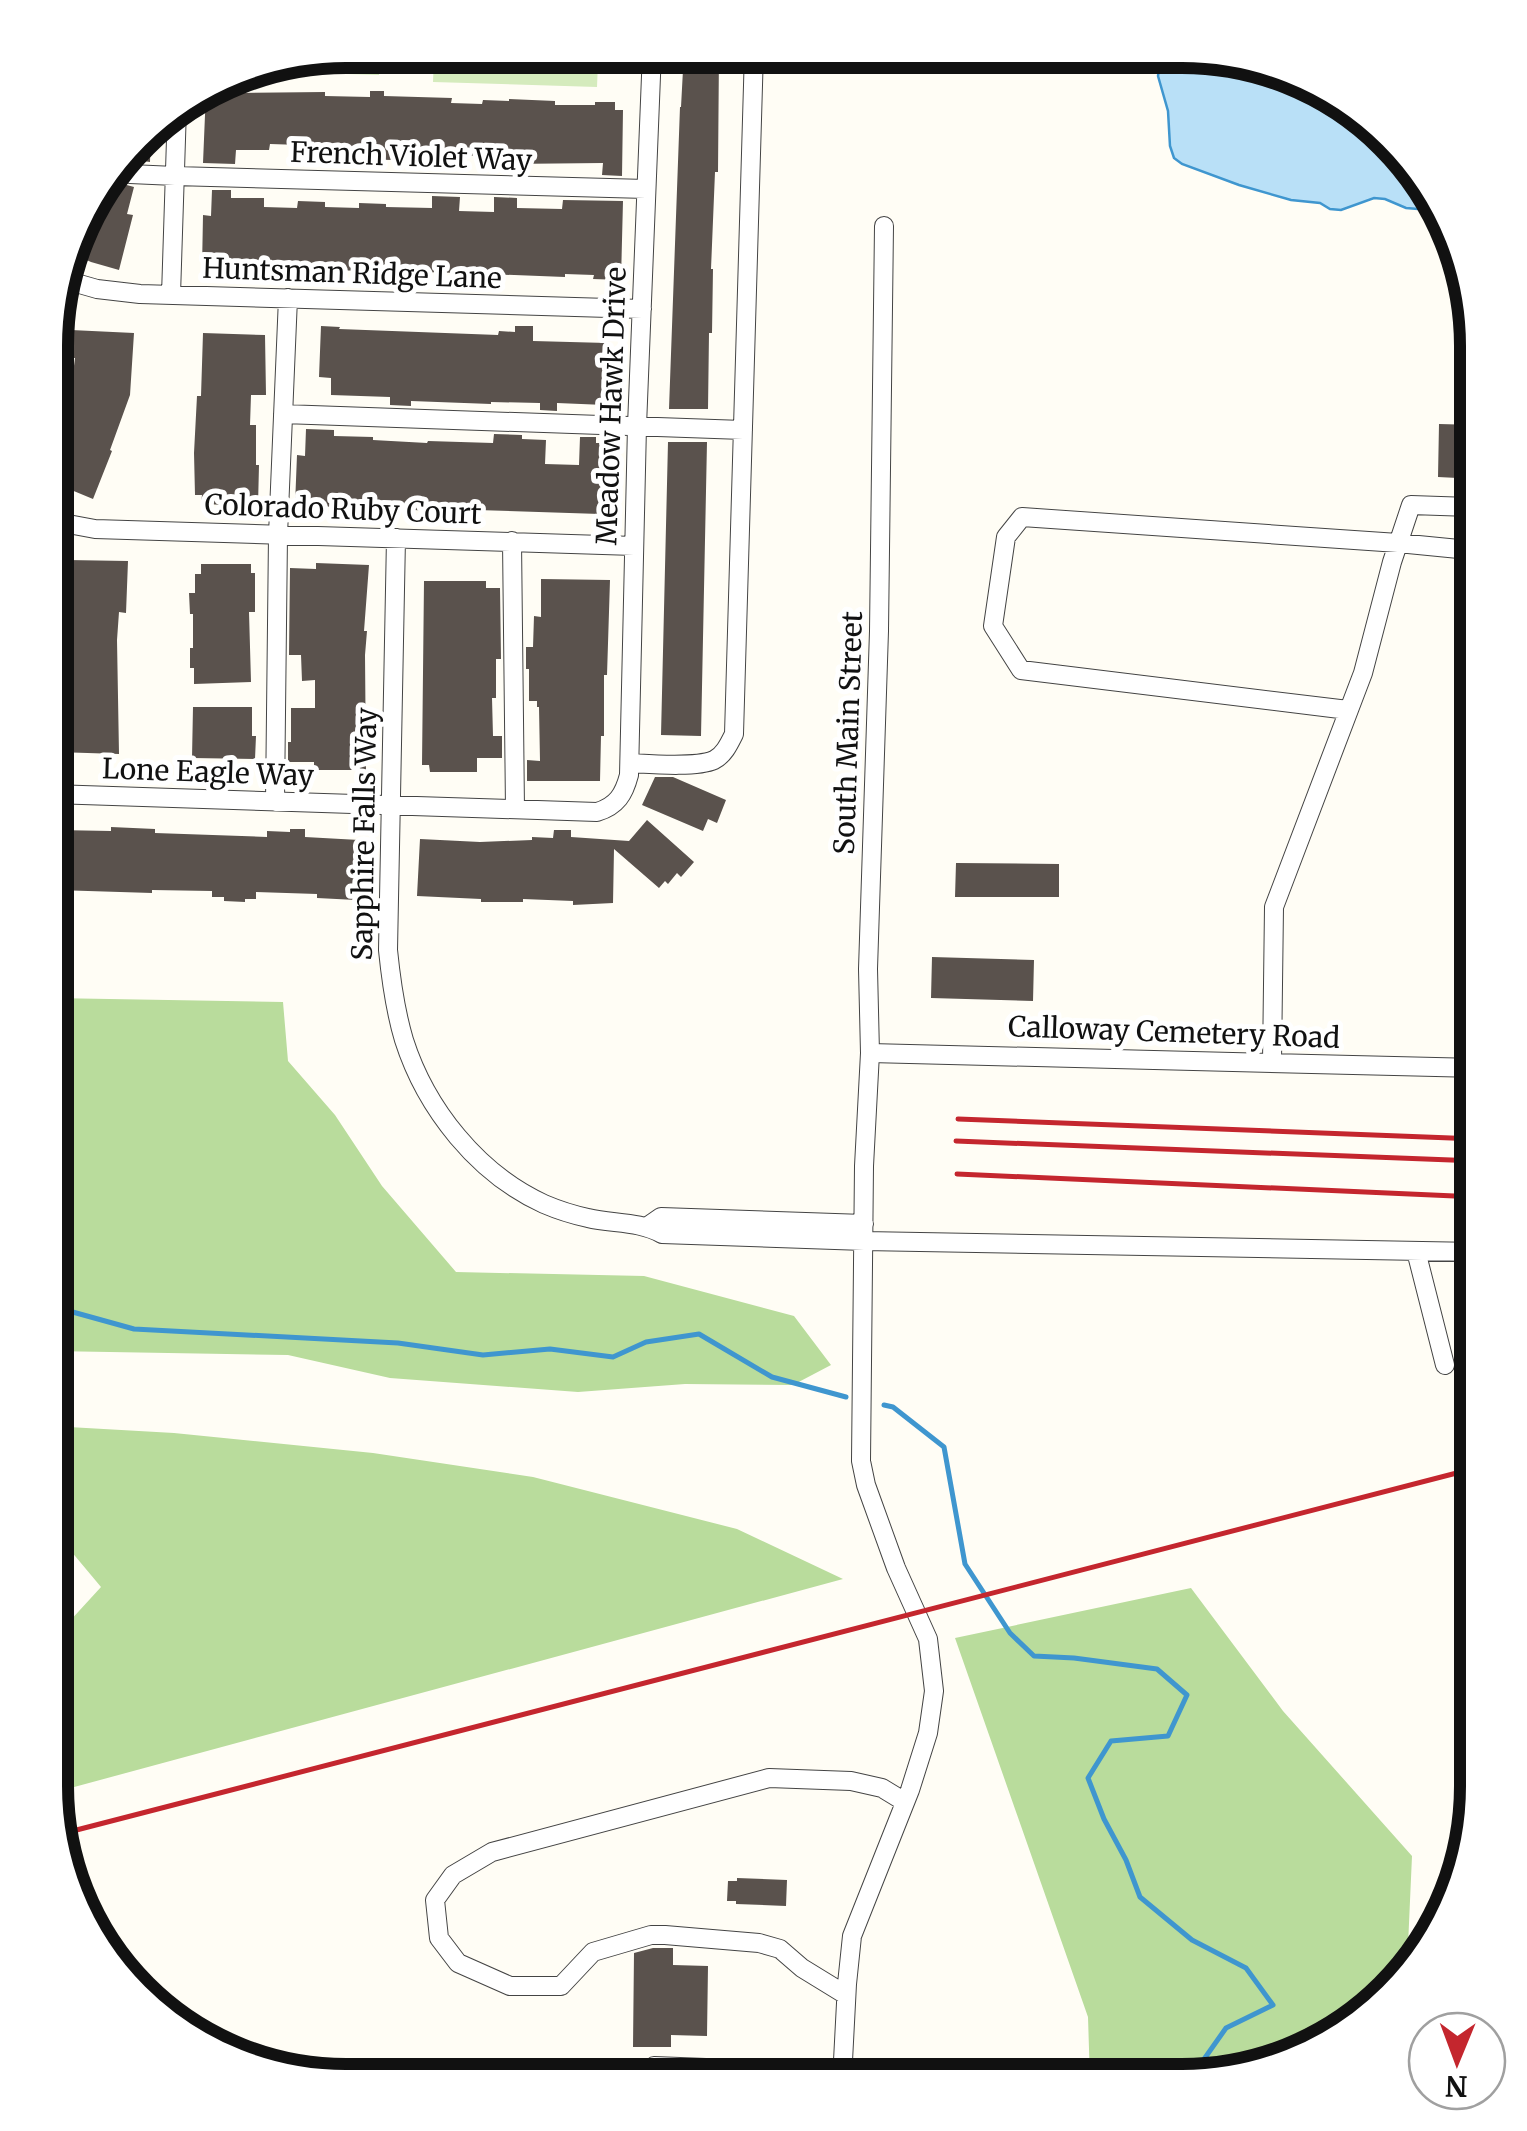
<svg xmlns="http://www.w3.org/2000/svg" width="1527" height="2131" font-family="Merriweather,serif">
  <rect width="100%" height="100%" fill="#fffdf5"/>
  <!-- green -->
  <path fill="#d5ebbd" d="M308,56L380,59L379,65L376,66V69L379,70V75L242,71L250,66Z
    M434,57L598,62L597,87L433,82Z"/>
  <!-- forest -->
  <path fill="#b9dc9c" d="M51,998L283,1002L288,1061L335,1115L382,1186L456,1272L644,1276L794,1316L831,1365L793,1385L685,1384L578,1392L390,1378L288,1355L51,1351Z
    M51,1426L174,1433L373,1453L533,1477L737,1529L843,1579L52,1793L50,1654L57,1635L101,1587L65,1544L50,1545Z
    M1191,1588L1283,1711L1412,1856L1407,1968L1311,2051L1182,2081H1090L1088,2017L955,1638Z"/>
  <!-- water -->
  <path fill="#b9e0f7" stroke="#3f96cf" stroke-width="2.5" d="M1181,54L1218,59L1228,56L1361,111L1443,211L1406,208L1385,199L1374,198L1341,210L1330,209L1320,203L1291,200L1239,185L1182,164L1174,158L1170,146L1168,111L1158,76L1160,62L1171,56Z"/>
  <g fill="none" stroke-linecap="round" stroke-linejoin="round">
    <!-- stream -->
    <path stroke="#3f96cf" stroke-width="5" d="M51,1306L134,1329L398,1343L483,1355L550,1349L613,1357L646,1342L699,1334L772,1377L846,1397
      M884,1405L893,1407L944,1447L965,1564L1010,1633L1034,1656L1074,1658L1157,1669L1187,1695L1168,1736L1111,1741L1088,1778L1104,1819L1126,1860L1140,1897L1192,1940L1246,1968L1273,2005L1226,2028L1190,2079"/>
  </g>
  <!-- building -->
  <path fill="#5a524d" d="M684,51H719L718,172H715L711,269H713L712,333H709L708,409H669L680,107H681Z
    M212,88L239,89V93L325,92V96L370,97V91H384V96L452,98L451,103L482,104L483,100L509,101V99L555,101V105H595V102H615V110H623L622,176L602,175L603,163L508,164L481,162V156L450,155V163L428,162V154L394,153V160L330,159L331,152L301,151V145L270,144L269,150H236L235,164L203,163L206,91Z
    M151,123L150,162L122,158Z
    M105,179L134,187L127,214L133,215L119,270L91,262L71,253L89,198Z
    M212,190H231V198H264V207L297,208L298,201L325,202V207L359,208V203L386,204V207L432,208V196L460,197L459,211L494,212V197L517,198V208L562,209L563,200L623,201L621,280L593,279L594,275L565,274V277L486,274V277H464V273L229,268V270L202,269L203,215L211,216Z
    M321,326L340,327L339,329L498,335L499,331L515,332V326H533V341L607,343L605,405L557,403V411L540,410V403L491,402V404L411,401V406L390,405V397L331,395V378L319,377Z
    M71,330L134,333L130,395L110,450L112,451L93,499L52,482V474L62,452L52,448V443L70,397L75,358H70Z
    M203,333L265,335L266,395H251L250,425H256V465H259L258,506L201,504L202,495H195L194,453L197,396H201Z
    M1439,424L1477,425V479L1438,477Z
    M306,429L334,430V436L373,437V440L427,443L428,441L493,443L494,434L522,435V439L546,440L545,464L579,465L580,437H596V443H614L612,509H600V514L444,509V511L411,510V508L396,507L357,505V508L295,505L297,455L305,456Z
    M668,442H707L701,736L661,735Z
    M67,560L128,561L126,613L119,612L117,640L119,754L56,752V726H64L65,694H59V671H65V618H74V583H66Z
    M316,563L369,565L364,631H367L365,655L366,770H314V762H288V742H291V708H315V680L302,681L301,655H289L290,568L316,569Z
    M201,564H251V573H255V612H249L251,682L194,684V668H190V648H193V614H190L189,593H195V574H201Z
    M541,579L610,580L607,675H604V736H601L600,781H527V760L540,761L539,707H537V701H529V669H526V647H533L534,616L541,617Z
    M424,581H486V588H500L501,659H496V698H492L493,736H502V758H477V772H430L429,765H422Z
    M193,707H252V736H256L255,759L192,758Z
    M655,777H673L726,800L717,823L708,819L703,831L642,805Z
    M647,820L694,862L681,877L677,873L668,884L665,881L659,888L614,849L613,903L573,905V901L523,899V902H481V899L417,896L420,839L480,842L532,840V837L553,838L554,830H571V837L629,841Z
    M111,827L155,829V833L267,837V831L290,832V829H305V837L359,840L356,900L317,898V894L256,892V899H245V902L224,901V897H212V891L152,890V893L56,890L57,830L111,831Z
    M956,863L1059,864V897H955Z
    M932,957L1034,960L1033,1001L931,998Z
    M737,1878L787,1880L786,1906L736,1904V1901H727L728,1881H737Z
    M653,1948H673V1965L708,1966L707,2036L671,2035V2047H633L634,1953Z"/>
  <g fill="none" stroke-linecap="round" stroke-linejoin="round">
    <defs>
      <path id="minor" d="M114,169L130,174L175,176L646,189
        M62,279L97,289L140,294L642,309
        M171,295L177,108
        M53,362L56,349V319L61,281
        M283,414L743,430
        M52,521L95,529L634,546
        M396,538L388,950C391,980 395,1010 404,1040C426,1109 478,1174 544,1204C558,1210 574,1215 588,1218C613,1224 639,1221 662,1234L864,1241L1477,1252
        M512,541L515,809
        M630,763C650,764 696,768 714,760C724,755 729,744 734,734L754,51
        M52,794L597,812C617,806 624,794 629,775L637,426L652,51
        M275,802L278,535L288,298
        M870,1053L1477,1068
        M1272,1062L1274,907L1363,673L1392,562L1411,505L1470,507L1469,550L1398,543L1022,517L1006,537L993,626L1021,670L1348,710
        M648,1226L661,1217L864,1224
        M1416,1251L1445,1365
        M846,1995L802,1968L780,1949L759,1943L665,1935H651L593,1952L561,1986H510L458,1963L439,1938L435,1900L453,1875L492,1852L769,1778L851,1781L882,1788L905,1802
        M640,2079L654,2066L732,2069L760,2080
        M842,2080L847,1984L852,1936L910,1790L928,1733L934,1691L928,1639L896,1568L866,1485L861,1461L864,1166L870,1053L868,969L879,631L884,226"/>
    </defs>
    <!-- minor casing -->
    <use href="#minor" stroke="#444" stroke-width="20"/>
    <!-- minor -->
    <use href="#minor" stroke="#fff" stroke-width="18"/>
    <!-- rail -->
    <path stroke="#c4262e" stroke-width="5" d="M958,1119L1477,1139
      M956,1141L1477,1161
      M957,1174L1477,1197
      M61,1834L1476,1468"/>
  </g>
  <g text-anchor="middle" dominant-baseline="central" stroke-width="10" stroke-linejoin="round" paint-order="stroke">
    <!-- street labels -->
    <g font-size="28" fill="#111" stroke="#fff">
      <text transform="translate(411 156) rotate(2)">French Violet Way</text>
      <text transform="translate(352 273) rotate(2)">Huntsman Ridge Lane</text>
      <text transform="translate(611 406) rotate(-88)">Meadow Hawk Drive</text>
      <text transform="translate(343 509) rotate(2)">Colorado Ruby Court</text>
      <text transform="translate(848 733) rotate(-88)">South Main Street</text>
      <text transform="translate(208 772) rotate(2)">Lone Eagle Way</text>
      <text transform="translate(364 834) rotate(-89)">Sapphire Falls Way</text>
      <text transform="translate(1174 1032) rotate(2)">Calloway Cemetery Road</text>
    </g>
  </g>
  <!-- crop -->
  <path d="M0 0H1527V2131H0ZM346 68H1182A278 278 0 0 1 1460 346V1786A278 278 0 0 1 1182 2064H346A278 278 0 0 1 68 1786V346A278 278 0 0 1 346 68Z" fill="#fff" fill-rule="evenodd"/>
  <path fill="none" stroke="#111" stroke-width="12" d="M346 68H1182A278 278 0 0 1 1460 346V1786A278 278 0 0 1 1182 2064H346A278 278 0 0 1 68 1786V346A278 278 0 0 1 346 68Z"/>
  <!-- north arrow -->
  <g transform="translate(1457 2061) rotate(181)"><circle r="48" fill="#ffffff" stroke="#a0a0a0" stroke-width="2.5"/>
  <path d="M0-8L18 38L0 25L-18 38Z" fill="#c4262e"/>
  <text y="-15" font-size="28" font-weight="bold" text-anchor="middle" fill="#111111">N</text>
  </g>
</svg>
